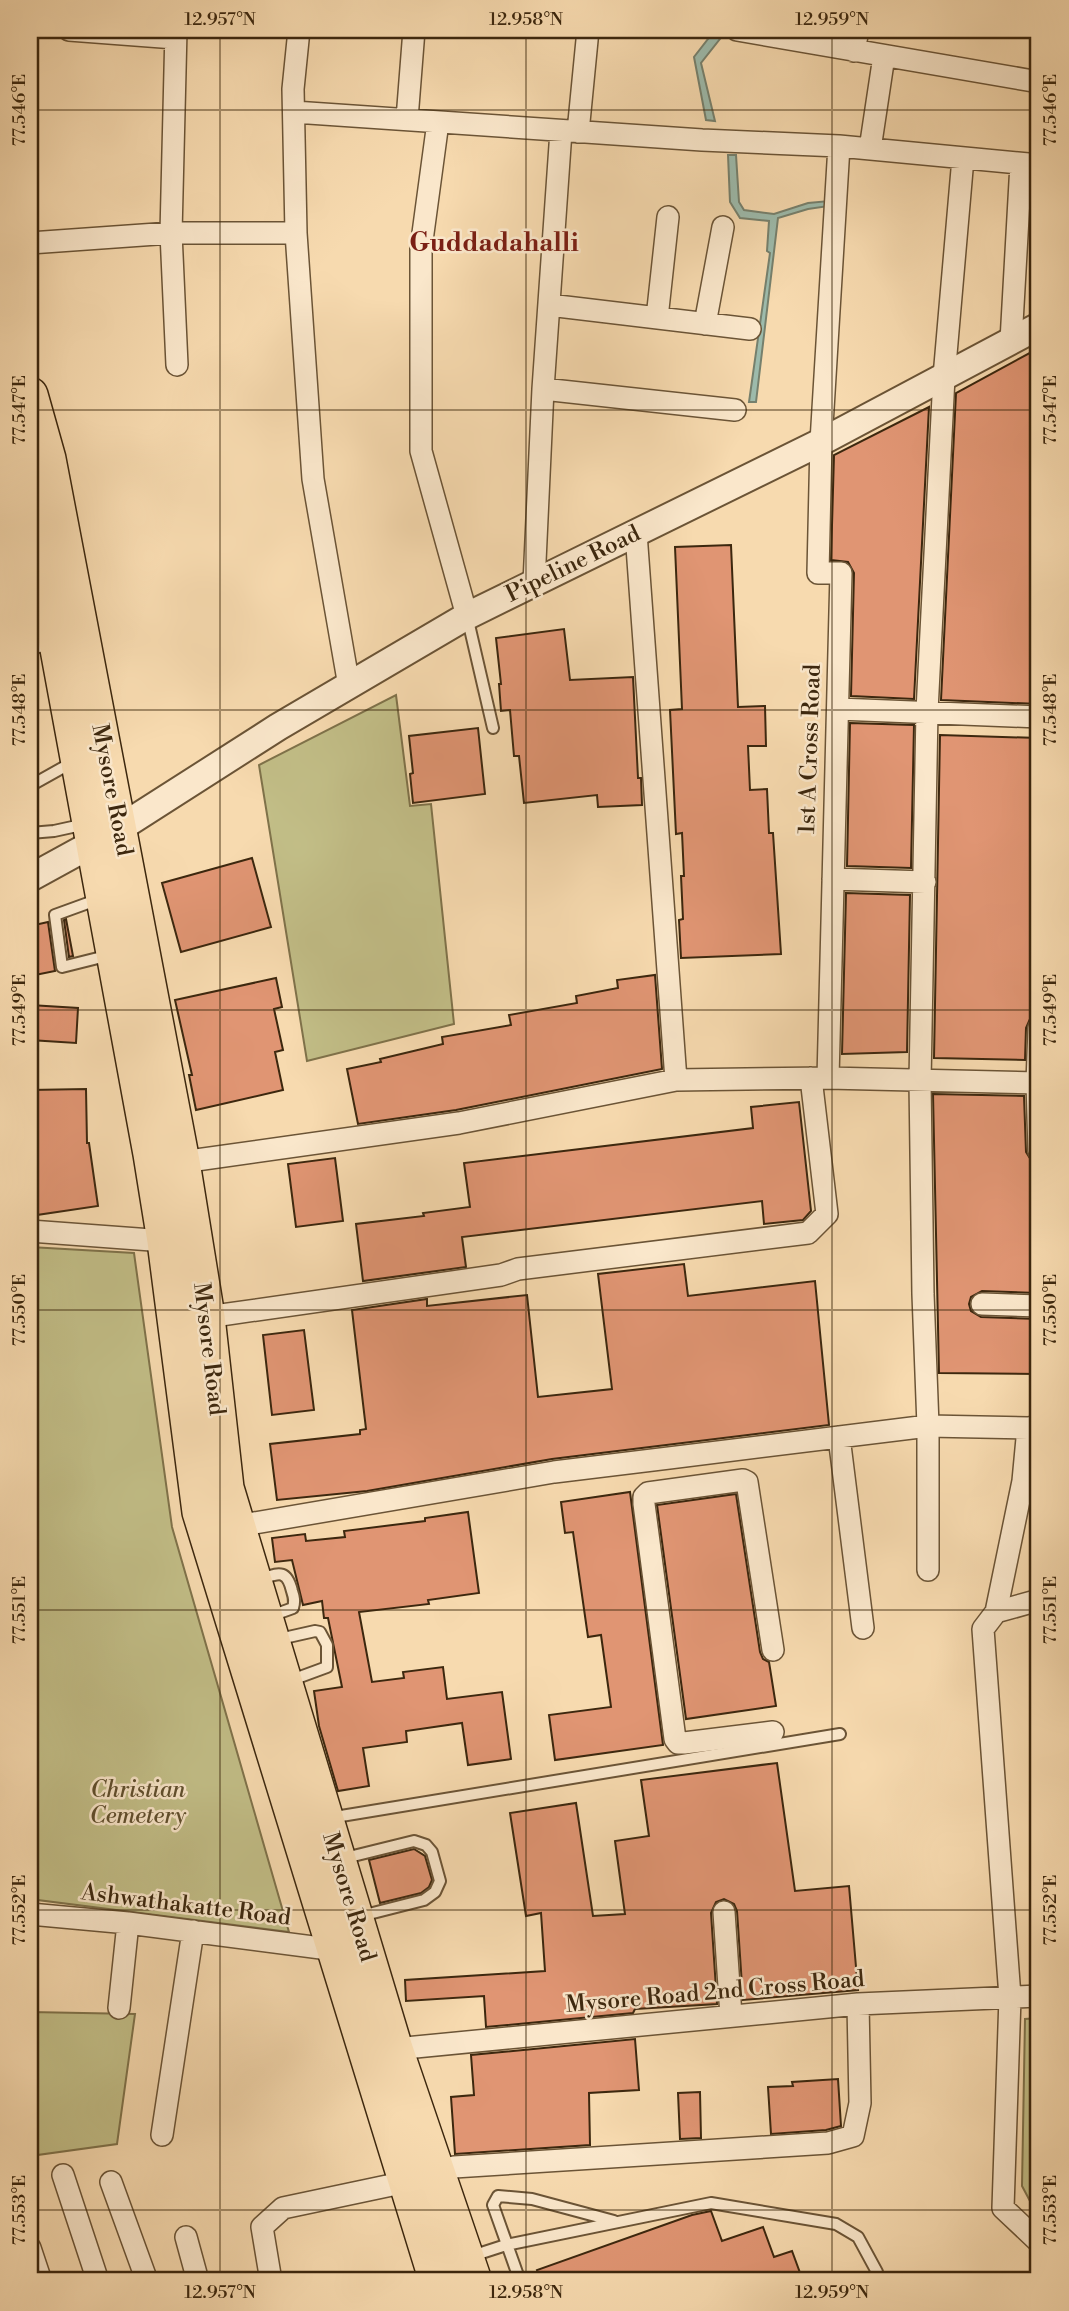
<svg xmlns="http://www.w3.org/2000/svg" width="1069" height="2311" font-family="'Libre Bodoni',serif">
  <rect width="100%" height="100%" fill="#f7daaf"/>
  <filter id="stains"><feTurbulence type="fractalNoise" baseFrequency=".00286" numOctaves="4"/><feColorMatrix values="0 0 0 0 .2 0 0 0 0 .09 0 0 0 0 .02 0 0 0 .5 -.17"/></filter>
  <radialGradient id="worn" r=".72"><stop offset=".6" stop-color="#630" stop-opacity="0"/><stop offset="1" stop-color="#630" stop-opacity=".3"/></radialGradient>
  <!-- green -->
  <path fill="#c2be87" stroke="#7f724a" stroke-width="2" d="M396,695L410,806L431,804L454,1024L307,1061L259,765Z
    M30,1247L134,1253L172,1527L289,1932L30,1899Z
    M30,2012L135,2014L117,2144L30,2156Z
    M1039,2018V2218L1022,2186L1025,2019Z"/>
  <!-- water -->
  <path fill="#9dbbac" stroke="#76806d" stroke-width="2" d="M715,30H727L701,63L715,121L706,120L694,57Z
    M728,155H736L739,202L744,210L774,214L808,203L829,201V206L808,209L778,218L756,402H749L770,253L767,251L769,221L740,218L730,202Z"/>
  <!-- building -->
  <path fill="#e09573" stroke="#3c270e" stroke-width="2" d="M1039,348V704L941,700L956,393Z
    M929,407L914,699L851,696L854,573L848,562L831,560L834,455Z
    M731,545L738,707L765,706L766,746H748L750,790L767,789L769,833H773L781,954L681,958L679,920L683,919L681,876H684L682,833L676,834L670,710L682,709L675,547Z
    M564,629L570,680L633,677L638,778H641L642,805L598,807L597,795L524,803L519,756H514L510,710L501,711L499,684H501L496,638Z
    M850,723L914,725L911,868L847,866Z
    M478,728L485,794L413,803L410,774L413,773L409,736Z
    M940,735L1038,738L1030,1019L1026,1028L1025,1060L934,1058Z
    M252,858L271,927L181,952L162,883Z
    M846,893L910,895L907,1052L842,1054Z
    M66,919L73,956L69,957L64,920Z
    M48,922L55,971L30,976V926Z
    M655,975L662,1069L456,1110L358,1124L347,1069L381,1062L380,1059L443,1044L442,1037L511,1025L509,1015L577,1003L576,996L618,988L617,980Z
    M276,978L282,1007L274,1009L283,1050L275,1052L283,1090L196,1110L189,1075H192L175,1000Z
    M30,1005L78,1008L76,1043L30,1040Z
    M86,1089L87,1143H89L98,1206L30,1216V1090Z
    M933,1094L1024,1096L1026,1152L1036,1168L1037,1293L982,1291L971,1297L969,1304L971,1311L981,1317L1038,1319V1374L939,1373Z
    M799,1102L811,1211L803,1220L764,1224L762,1201L462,1237L466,1267L363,1281L356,1224L424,1216L423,1213L470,1207L464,1163L753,1128L751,1107Z
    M335,1158L343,1221L296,1227L288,1164Z
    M684,1264L688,1296L815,1281L829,1425L552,1459L367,1491L277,1500L270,1444L360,1434V1430L366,1429L352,1310L427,1299V1306L527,1295L538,1397L612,1389L598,1274Z
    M304,1330L314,1410L272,1415L263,1335Z
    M630,1492L663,1745L555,1760L549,1715L611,1707L601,1635L588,1637L573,1532L565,1533L561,1502Z
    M736,1494L760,1652L763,1659L769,1662L776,1706L686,1719L657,1505Z
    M468,1512L479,1593L428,1600L429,1604L359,1612L372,1682L404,1678L403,1672L443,1667L447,1699L502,1692L511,1759L468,1765L462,1723L406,1731L407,1742L363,1748L369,1786L338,1791L319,1726L314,1691L342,1687L328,1618H324L322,1601L303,1605L292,1560L275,1562L272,1538L305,1534L306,1541L345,1537L344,1531L425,1521V1518Z
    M777,1763L795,1891L849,1886L858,1990L743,2000L737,1911L734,1904L724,1899L716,1902L711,1913L717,2004L635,2009L633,2013L486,2027L484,1996L406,2001L405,1980L545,1971L541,1913L526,1916L510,1813L576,1803L593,1916L625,1914L615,1841L649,1836L641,1780Z
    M414,1849L425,1856L432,1880L429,1887L421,1893L380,1903L369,1860Z
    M635,2039L639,2090L589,2093L590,2145L455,2154L451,2097L474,2095L471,2055Z
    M838,2079L841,2126L826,2130L771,2134L768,2087L793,2086L792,2082Z
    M700,2092L701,2138L680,2139L678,2093Z
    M711,2211L722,2241L763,2227L774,2257L792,2251L803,2281H541L537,2270L692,2215Z"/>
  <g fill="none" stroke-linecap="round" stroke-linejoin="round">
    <defs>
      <path id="service" d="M467,616L493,728
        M30,648L54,645
        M30,786L73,762
        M30,833L54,831L86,824
        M99,899L55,915L62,967L110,955
        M257,1580C276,1575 286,1566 292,1591C294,1597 295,1601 293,1608L268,1617
        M275,1640L315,1631L320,1632L327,1645V1667L289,1681
        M329,1818L840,1734
        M341,1859L414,1841L426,1845L432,1852L440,1881L435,1892L424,1900L361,1916
        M472,2256L506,2245L711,2203L836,2224L858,2237L877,2272V2281
        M520,2281L493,2205L498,2196L532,2199L614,2221"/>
      <path id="minor" d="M69,30L175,38
        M176,30L171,233L177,365
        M299,30L293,89L296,233L313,479L349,686
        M737,30L1039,82
        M854,51L858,30
        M294,112L702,140L839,146L1039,165
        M407,119L414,30
        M438,122L421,248V451L467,616
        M578,132L588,30
        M870,149L884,56
        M30,243L171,233H296
        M549,305L750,329
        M657,318L668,217
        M705,324L723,227
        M1011,341L1021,164
        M543,389L735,410
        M636,533L676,1080
        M534,583L543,389L561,131
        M838,709L1039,717
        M833,879L925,882
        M1039,1028L1037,1083L1039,1151
        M828,1078L841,573H818L821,442L839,146
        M182,1162L459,1123L676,1080L828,1078L1039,1083
        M30,1231L165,1241
        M982,1304L1039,1306
        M207,1317L501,1275L518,1269L808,1233L827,1214L811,1078
        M1028,1428L1023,1481L996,1612L983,1629L1010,1997L1003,2208L1039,2242
        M839,1437L863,1628
        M237,1526L554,1472L669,1458L928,1426L1028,1428L1039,1426
        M928,1570V1426L923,1294L920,1081L927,711L944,377L963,158
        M996,1612L1039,1600
        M773,1650L747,1482L743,1480L648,1493L644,1497V1504L675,1739L678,1743H684L773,1732
        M724,1912L731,2016
        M30,1914L128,1923L344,1951
        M119,2008L128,1923
        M395,2049L858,2004L1039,1996
        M162,2135L193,1931
        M437,2173L454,2167L828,2143L853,2136L860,2103L858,2004
        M63,2175L98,2281
        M111,2182L147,2281
        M186,2237L198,2281
        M30,2248L41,2281
        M271,2281L262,2227L283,2208L406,2182"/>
      <path id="tertiary" d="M120,828L278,727L467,616L821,442L1039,326
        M30,878L92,844"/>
      <path id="trunk" d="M30,395L48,459L182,1162L207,1317L226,1488L395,2049L474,2281
        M30,497L151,1154L165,1241L200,1512L437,2281"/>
    </defs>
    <!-- service casing -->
    <use href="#service" stroke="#6b5436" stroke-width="14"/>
    <!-- minor casing -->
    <use href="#minor" stroke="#6b5436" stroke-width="24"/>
    <!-- tertiary casing -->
    <use href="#tertiary" stroke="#6b5436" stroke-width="30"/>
    <!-- trunk casing -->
    <use href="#trunk" stroke="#3c270e" stroke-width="38"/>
    <!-- service -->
    <use href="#service" stroke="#fae7cb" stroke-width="10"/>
    <!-- minor -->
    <use href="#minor" stroke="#fae7cb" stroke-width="21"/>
    <!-- tertiary -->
    <use href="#tertiary" stroke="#fae7cb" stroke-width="26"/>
    <!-- trunk -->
    <use href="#trunk" stroke="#f7daaf" stroke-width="35"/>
  </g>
  <!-- ticks -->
  <path fill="none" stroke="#3c270e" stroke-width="2" stroke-opacity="0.45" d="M220,30V2281M526,30V2281M832,30V2281M30,110H1039M30,410H1039M30,710H1039M30,1010H1039M30,1310H1039M30,1610H1039M30,1910H1039M30,2210H1039"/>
  <g text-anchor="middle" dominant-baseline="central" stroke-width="5" stroke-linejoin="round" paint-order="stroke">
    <!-- street labels -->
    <g font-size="23" fill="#3c270e" stroke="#fae7cb">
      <text transform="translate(573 564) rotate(-26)">Pipeline Road</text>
      <text transform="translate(810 749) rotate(-88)">1st A Cross Road</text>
      <text transform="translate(112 790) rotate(79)">Mysore Road</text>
      <text transform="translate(209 1349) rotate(83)">Mysore Road</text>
      <text transform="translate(349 1897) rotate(73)">Mysore Road</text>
      <text transform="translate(186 1905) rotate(7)">Ashwathakatte Road</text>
      <text transform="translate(715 1992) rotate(-5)">Mysore Road 2nd Cross Road</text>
    </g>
    <!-- park labels -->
    <g font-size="23" font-style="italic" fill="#5e4d2c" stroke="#fae7cb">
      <text x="138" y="1790">Christian<tspan x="138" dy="26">Cemetery</tspan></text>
    </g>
    <!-- quarter labels -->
    <g font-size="26" font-weight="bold" fill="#7a1f14" stroke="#fae7cb">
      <text x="494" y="243">Guddadahalli</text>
    </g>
  </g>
  <!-- margin -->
  <rect width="1069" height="2311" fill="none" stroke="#f7daaf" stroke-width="77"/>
  <rect x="38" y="38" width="992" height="2234" fill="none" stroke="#3c270e" stroke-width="2.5"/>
  <g font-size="18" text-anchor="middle" fill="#3c270e">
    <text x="220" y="25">12.957°N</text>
    <text x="526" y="25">12.958°N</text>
    <text x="832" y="25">12.959°N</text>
    <text transform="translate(19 110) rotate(-90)" y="6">77.546°E</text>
    <text transform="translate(1050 110) rotate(-90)" y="6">77.546°E</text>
    <text transform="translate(1050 410) rotate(-90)" y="6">77.547°E</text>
    <text transform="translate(19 410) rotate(-90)" y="6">77.547°E</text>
    <text transform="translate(19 710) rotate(-90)" y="6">77.548°E</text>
    <text transform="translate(1050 710) rotate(-90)" y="6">77.548°E</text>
    <text transform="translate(1050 1010) rotate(-90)" y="6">77.549°E</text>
    <text transform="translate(19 1010) rotate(-90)" y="6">77.549°E</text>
    <text transform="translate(1050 1310) rotate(-90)" y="6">77.550°E</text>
    <text transform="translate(19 1310) rotate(-90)" y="6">77.550°E</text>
    <text transform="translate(19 1610) rotate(-90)" y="6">77.551°E</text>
    <text transform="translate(1050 1610) rotate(-90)" y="6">77.551°E</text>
    <text transform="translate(1050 1910) rotate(-90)" y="6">77.552°E</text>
    <text transform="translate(19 1910) rotate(-90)" y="6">77.552°E</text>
    <text transform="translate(19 2210) rotate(-90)" y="6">77.553°E</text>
    <text transform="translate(1050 2210) rotate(-90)" y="6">77.553°E</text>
    <text x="220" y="2298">12.957°N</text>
    <text x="526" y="2298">12.958°N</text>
    <text x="832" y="2298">12.959°N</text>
  </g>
  <rect width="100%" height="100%" filter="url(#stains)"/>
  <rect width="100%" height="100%" fill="url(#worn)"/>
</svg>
